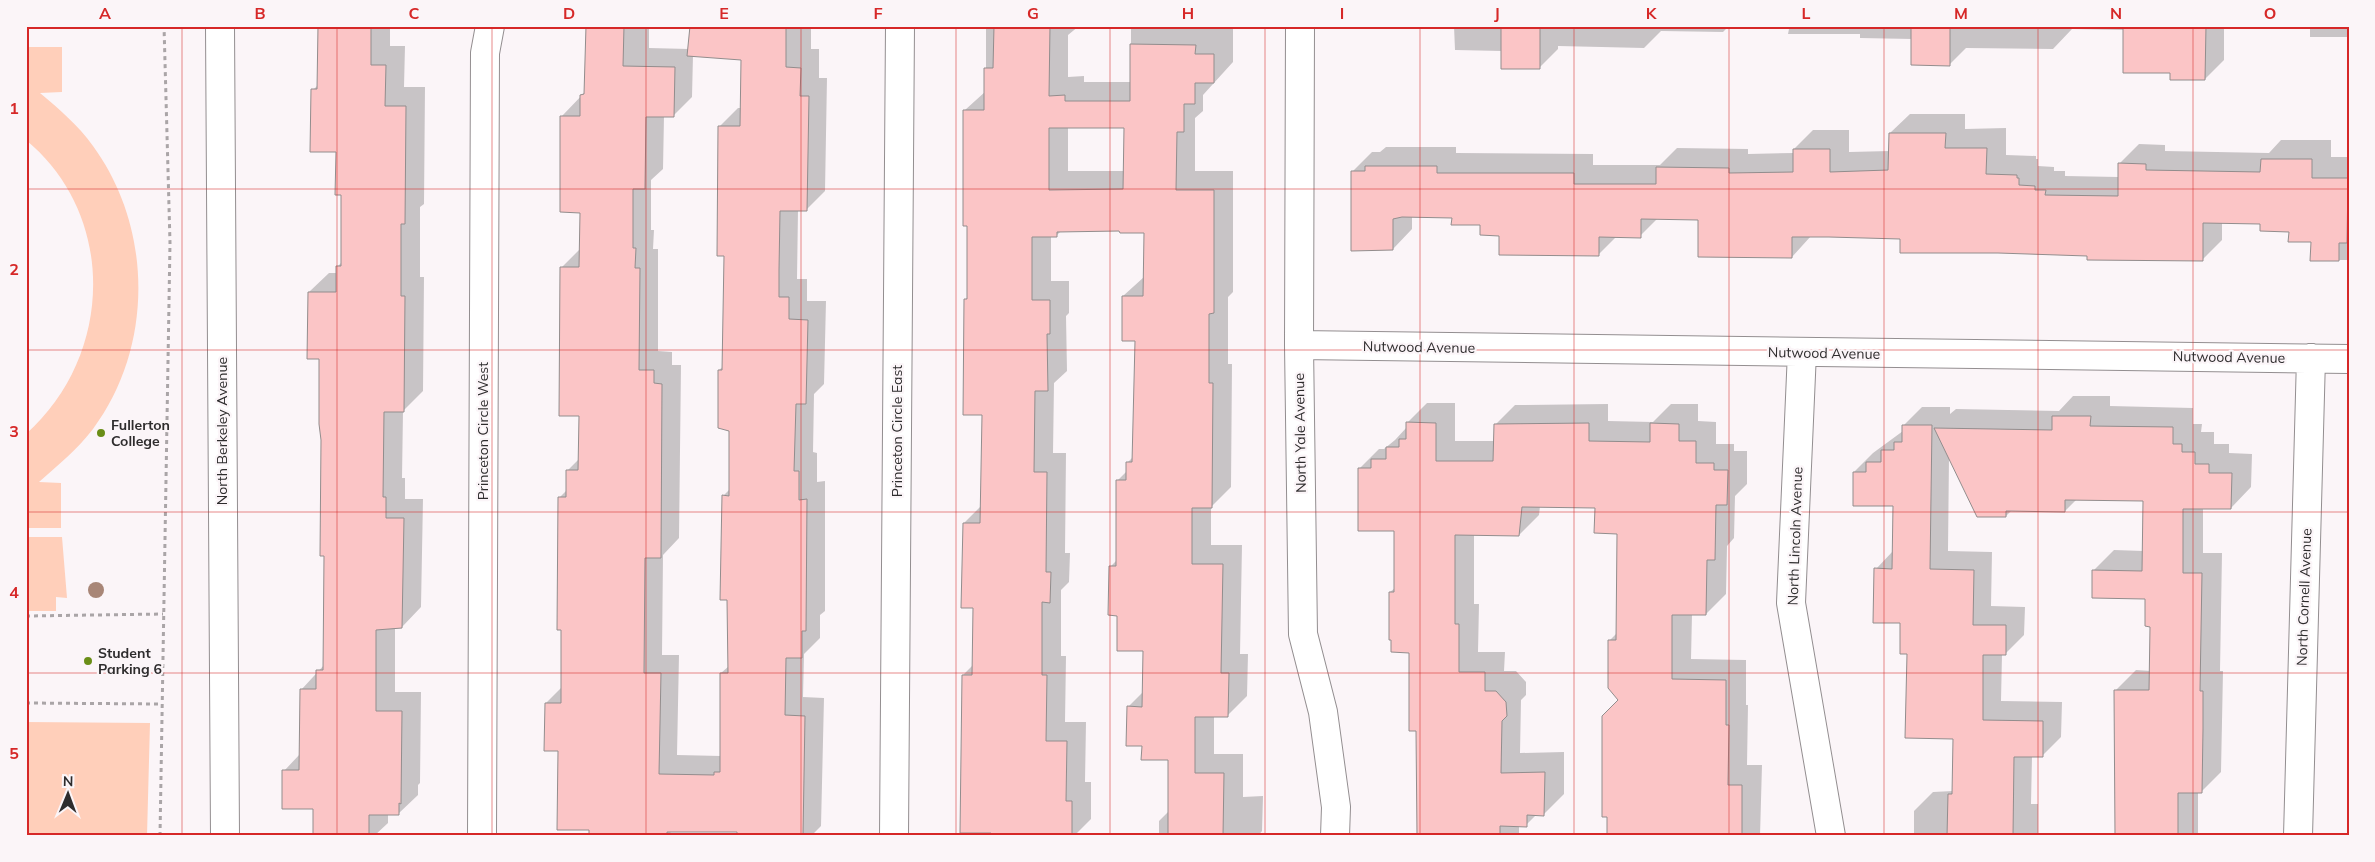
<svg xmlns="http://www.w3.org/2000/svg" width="2375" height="862" font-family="Mulish,sans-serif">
  <rect width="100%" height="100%" fill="#fbf5f8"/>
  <!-- green -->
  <path fill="#ffcfba" d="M26,47H62V92L40,93C59,109 78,125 93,146C153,228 154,347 93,429C77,450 58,465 39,482L61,483V528H26V434C113,357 118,216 26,140Z
    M26,537H62L67,598L56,597V611H26Z
    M26,722L150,723L147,836H26Z"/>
  <!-- shadow -->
  <path fill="#0003" fill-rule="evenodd" d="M320,26H390V46H405L404,87H425L424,204L420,207V277H424L423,391L403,411L402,478H405V499H423L421,607L402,627H395V692H421L420,783L418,785V795L398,814H388V823L374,836H334L284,771L300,754L301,690L325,664V555L320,358L309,292L329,273H337V267L342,262L343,194L337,151L313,90L319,84Z
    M587,26H649V48L689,49L691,26H811V49H819V78H827L825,191L806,210H798L797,279H807V301H826L824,384L814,394L813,452L817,453V482L825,481V611L820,615V638L804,654L803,697L824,698L821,826L811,836H739V831H672L667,836H590V829L559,749L546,703L562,687L559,498L567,490V471L580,458L581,415L561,268L580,249L582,211L562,116L586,91ZM693,55L742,59L741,108H738L719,127L726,255L724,366L719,370L730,430V489L723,496L729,599V666L721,673V756L677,755L679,655H662L663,555L679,538L681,365H672V352L658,351V249H653L654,230H651V180L663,169L664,116H673L692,97Z
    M986,26H1079L1068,35V77L1084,76V82H1131V26H1233V62L1203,95V111L1195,118V171H1233V292L1228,297V364H1232L1231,487L1211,507V545H1242L1240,654H1248L1247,696L1227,716H1214V754H1243V797L1263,796L1262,831L1258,836H1159V821L1169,811V759L1143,745L1128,707L1144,691L1145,650L1119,614L1110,567L1117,560V481L1127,471V463L1134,456L1136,339L1123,296L1144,277L1145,232L1120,230H1062L1056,236H1051V281H1069V313L1066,316L1067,371L1054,383L1053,453H1066L1065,553H1070L1069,582L1061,590V656H1066L1065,722H1086L1085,782H1091V819L1074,836H993L963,675L973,665L974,607L964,523L982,505L984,414L965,300L968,297V225L965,110L986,91ZM1068,127H1125L1124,171H1068Z
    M1454,26H2224V60L2205,79L2172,72L2124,30L2072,29L2053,49L1966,48L1950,64L1912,39L1860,38V34H1788L1789,29L1727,28L1723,32L1661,31L1644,48L1558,46V49L1539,68L1502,51L1455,50Z
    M2310,26H2349V37H2310Z
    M1910,114H1965V129L2006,128V155L2036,156V159H2038V166L2054,167V171H2065V176L2119,177V164L2139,144L2165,145V151L2269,153L2281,140H2331V157H2349V260H2312V241L2290,230L2261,223L2222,222V240L2202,260L2089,255L1901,238L1811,236L1792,257L1700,218H1658L1640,236H1617L1598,255L1500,234L1481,224L1453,217L1412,216V229L1393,249L1352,172L1372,152H1380L1386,147H1456V153L1593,154V165H1660L1677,148L1748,149V154L1794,153V149L1813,130H1849V152L1890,151V133Z
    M2073,396H2110V406L2193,408V424H2202L2201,432H2214V444H2229V453L2252,454L2251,487L2231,508L2203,507V553H2222L2220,671H2223L2221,772L2201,792H2198V836H2116V690L2136,670L2151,671V625L2147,598L2094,570L2114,550L2143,551L2144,499H2077L2065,511L2012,510L2006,516L1949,457L1948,551L1992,552L1991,606L2025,607L2024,635L2005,654H2002L2001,701L2062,702L2061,737L2042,756H2032L2031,804H2038V836H1914V811L1933,792L1953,791L1954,737L1908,652L1901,622L1876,569L1893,551L1894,505L1854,472L1873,453L1903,431V426L1922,407H1950V414L1956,409L2059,411Z
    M1427,403H1455V441H1495V425L1515,405L1608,404V421L1653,422L1671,404H1698V421L1716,422V444H1734V451H1747V484L1735,496L1734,538L1727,546L1726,594L1706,614H1692L1691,659L1746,660V705H1748L1747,765H1762L1760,836H1608L1620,700L1610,640L1617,633L1618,532L1596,507L1540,506L1539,515L1519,535L1474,534V604H1479L1478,652H1505L1504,671H1516L1526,682V695L1521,700L1520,753L1564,752V794L1544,814H1537L1526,825H1519V836H1418V730L1410,651L1390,592L1395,588V530L1359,469L1379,449H1384L1395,440L1407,427V423Z"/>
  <!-- building -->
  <path fill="#fbc5c6" stroke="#928d8d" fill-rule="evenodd" d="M318,26H371V65H386L385,106H406L405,224H401V296H405L404,412H384L383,497H386V518H404L402,628L376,630V711H402L401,804L399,803V815H369V836L313,835V809H282V770H299L300,689H316V670H323L324,556H320L321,440L319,424V359H307L308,292H336V266H341V195H335L336,152H310L311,89H317Z
    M586,26H624L623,66L675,67L674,117H646L645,189H633V248H636L635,268H640L639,370H654V383L662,384L661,558H645L644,673H661L659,774L714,775V772H720V673H728L727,600H720L722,495L729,496V431L718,428V370H722L724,256H717L718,126H740L741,60L687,56L690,26H786V67L801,68L800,96H809L807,211H780L779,270V297H789V319L808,320L806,404H796L794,471H799V500L807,499L806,631H802V658H786L785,715L805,716L803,836H737V832H667V836H589V830H557L558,751H544L545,703H561V630H557L558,497H566V470H578L579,416H559L560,267H579L580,213L560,212V116H580V95L584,94Z
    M994,26H1050L1049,96L1065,95V101H1130V44L1196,45L1195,54H1214V83H1195V104H1184V132H1177L1176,190H1214V313L1209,314V383H1213L1212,508H1192V564H1223L1221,673H1229L1228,717H1195V773H1224L1223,836H1168V760H1141L1142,746H1126L1127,706L1142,707L1143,651H1117V616L1108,615L1109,566H1116V480H1126V462H1132L1135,341H1122V296H1143L1144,233H1120L1119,231L1057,232V237H1032V300H1050V334H1047L1048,391H1035L1034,472H1047L1046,572H1051L1050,603L1042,602V675H1047L1046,741H1067L1066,801H1072V836H991V833H960L962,675H972L973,608H961L963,523H980L982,415H963L964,299H967V226H963V110H984V68H993ZM1049,128H1124L1123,189L1049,190Z
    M1501,26H1540V69H1501Z
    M1911,26H1950V66L1911,65Z
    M2123,26H2206L2205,80H2170V73H2123Z
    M1889,133H1946L1945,148H1987L1986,174L2017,175V178H2019V185L2035,186V190H2046L2045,195L2118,196V163L2146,164V170L2260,172L2261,159H2312V178H2348L2347,243H2339V261H2310L2311,242H2288L2289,232L2260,231V224L2203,223V261L2087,260V256L1998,253H1900V239L1829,237H1792V258L1698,257V220L1641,219V238L1599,237V256L1499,255V236L1480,235V225H1451L1452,218L1402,217L1393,219V250L1351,251V171H1365V166H1437V173H1574V184H1656V167L1729,168V173L1793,172V149H1830V172L1888,170Z
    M2052,416H2091L2090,426L2173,427V444H2182V452H2195V464H2209V473H2232L2231,509H2183V573H2202L2200,691H2203V729L2202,793H2178V836H2115L2114,690H2149L2150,627L2145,626V599L2092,598V570L2142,571L2143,501L2065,500V512L2006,511V517H1977L1934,428L2052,430Z
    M1406,422L1436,423V461H1493L1494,424L1589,423V441L1650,442V423L1679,424V441H1696V463H1714V470H1728L1727,505H1716L1715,560H1707L1706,615H1672V679L1726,680V725H1729L1728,785H1742V836H1607V817H1602V716L1618,700L1608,688V640H1616L1617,534L1594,533L1595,508L1522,507L1519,536L1455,535V624H1459V672H1485V691H1496L1506,702L1507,716L1502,721L1501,773L1545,772L1544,816L1527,815V827L1500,826V836H1417L1416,731H1409V653L1391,652V640H1389V592H1394V531H1358V468H1371V459H1386V447H1399V439H1406Z
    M1902,425H1932L1930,569L1974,570L1973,625H2006V655H1983V720L2043,721V757H2014L2013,836H1947L1948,794H1952L1953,739L1905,738L1907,654H1900V623H1873L1874,568L1892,569L1893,506H1853V472H1866V462H1881V450H1894V442H1902Z"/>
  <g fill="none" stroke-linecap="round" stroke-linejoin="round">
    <defs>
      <path id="minor" d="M220,26L225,836
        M1300,26L1299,345L1303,634L1323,712L1336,807L1335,836
        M1299,345L2349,359
        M1802,352L1791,603L1831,836
        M482,836L485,53L490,26
        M894,836L900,26
        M2298,836L2311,358"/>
    </defs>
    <!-- minor casing -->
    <use href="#minor" stroke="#938e90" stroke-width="30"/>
    <!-- path -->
    <path stroke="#aaa5a7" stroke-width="3" stroke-dasharray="4 4" stroke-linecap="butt" d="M26,616L163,614
      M26,703L162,704
      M160,836L170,243L164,26"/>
    <!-- minor -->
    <use href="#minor" stroke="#fff" stroke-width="28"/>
  </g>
  <!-- trees -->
  <circle fill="#a88677" cx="96" cy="590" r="8"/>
  <!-- grid -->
  <path fill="none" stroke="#d62828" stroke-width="1" stroke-opacity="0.55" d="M182,26V836M337,26V836M492,26V836M646,26V836M801,26V836M956,26V836M1110,26V836M1265,26V836M1420,26V836M1574,26V836M1729,26V836M1884,26V836M2038,26V836M2193,26V836M26,189H2349M26,350H2349M26,512H2349M26,673H2349"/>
  <!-- markers -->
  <g fill="#6a8e17" stroke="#fbf5f8" stroke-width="2">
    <circle cx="101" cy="433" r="5"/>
    <circle cx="88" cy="661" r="5"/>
  </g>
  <g text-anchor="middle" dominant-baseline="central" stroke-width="4.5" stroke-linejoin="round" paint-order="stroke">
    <!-- street labels -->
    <g font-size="14" fill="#2e2c2d" stroke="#fbf5f8">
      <text transform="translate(1419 347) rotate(1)">Nutwood Avenue</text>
      <text transform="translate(1824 353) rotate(1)">Nutwood Avenue</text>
      <text transform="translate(2229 357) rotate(1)">Nutwood Avenue</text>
      <text transform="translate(222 431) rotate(-90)">North Berkeley Avenue</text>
      <text transform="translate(483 431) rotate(-90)">Princeton Circle West</text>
      <text transform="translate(897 431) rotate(-90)">Princeton Circle East</text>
      <text transform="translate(1300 433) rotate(-91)">North Yale Avenue</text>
      <text transform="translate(1795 536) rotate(-88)">North Lincoln Avenue</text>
      <text transform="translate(2304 597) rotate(-88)">North Cornell Avenue</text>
    </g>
    <!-- poi labels -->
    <g font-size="14" font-weight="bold" fill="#2e2c2d" stroke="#fbf5f8" text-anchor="start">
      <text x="111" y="425">Fullerton<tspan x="111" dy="16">College</tspan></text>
      <text x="98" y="653">Student<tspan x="98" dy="16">Parking 6</tspan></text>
    </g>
  </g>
  <!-- border -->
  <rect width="2375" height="862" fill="none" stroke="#fbf5f8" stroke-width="55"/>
  <!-- north arrow -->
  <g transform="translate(68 794) rotate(1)" stroke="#fbf5f8" stroke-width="4" paint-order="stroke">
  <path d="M0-4L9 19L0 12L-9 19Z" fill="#2e2c2d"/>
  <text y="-8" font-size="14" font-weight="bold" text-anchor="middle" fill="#2e2c2d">N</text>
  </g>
  <rect x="28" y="28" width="2320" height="806" fill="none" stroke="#d62828" stroke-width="2"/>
  <g font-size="16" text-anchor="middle" font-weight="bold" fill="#d62828">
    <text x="105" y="19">A</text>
    <text x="260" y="19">B</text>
    <text x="414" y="19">C</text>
    <text x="569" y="19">D</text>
    <text x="724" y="19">E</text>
    <text x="878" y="19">F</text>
    <text x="1033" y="19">G</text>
    <text x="1188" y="19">H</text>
    <text x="1342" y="19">I</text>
    <text x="1497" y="19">J</text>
    <text x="1651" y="19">K</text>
    <text x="1806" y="19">L</text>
    <text x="1961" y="19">M</text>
    <text x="2116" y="19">N</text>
    <text x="2270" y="19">O</text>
    <text x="14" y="114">1</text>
    <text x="14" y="275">2</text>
    <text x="14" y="437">3</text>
    <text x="14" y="598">4</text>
    <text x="14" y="759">5</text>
  </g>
</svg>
